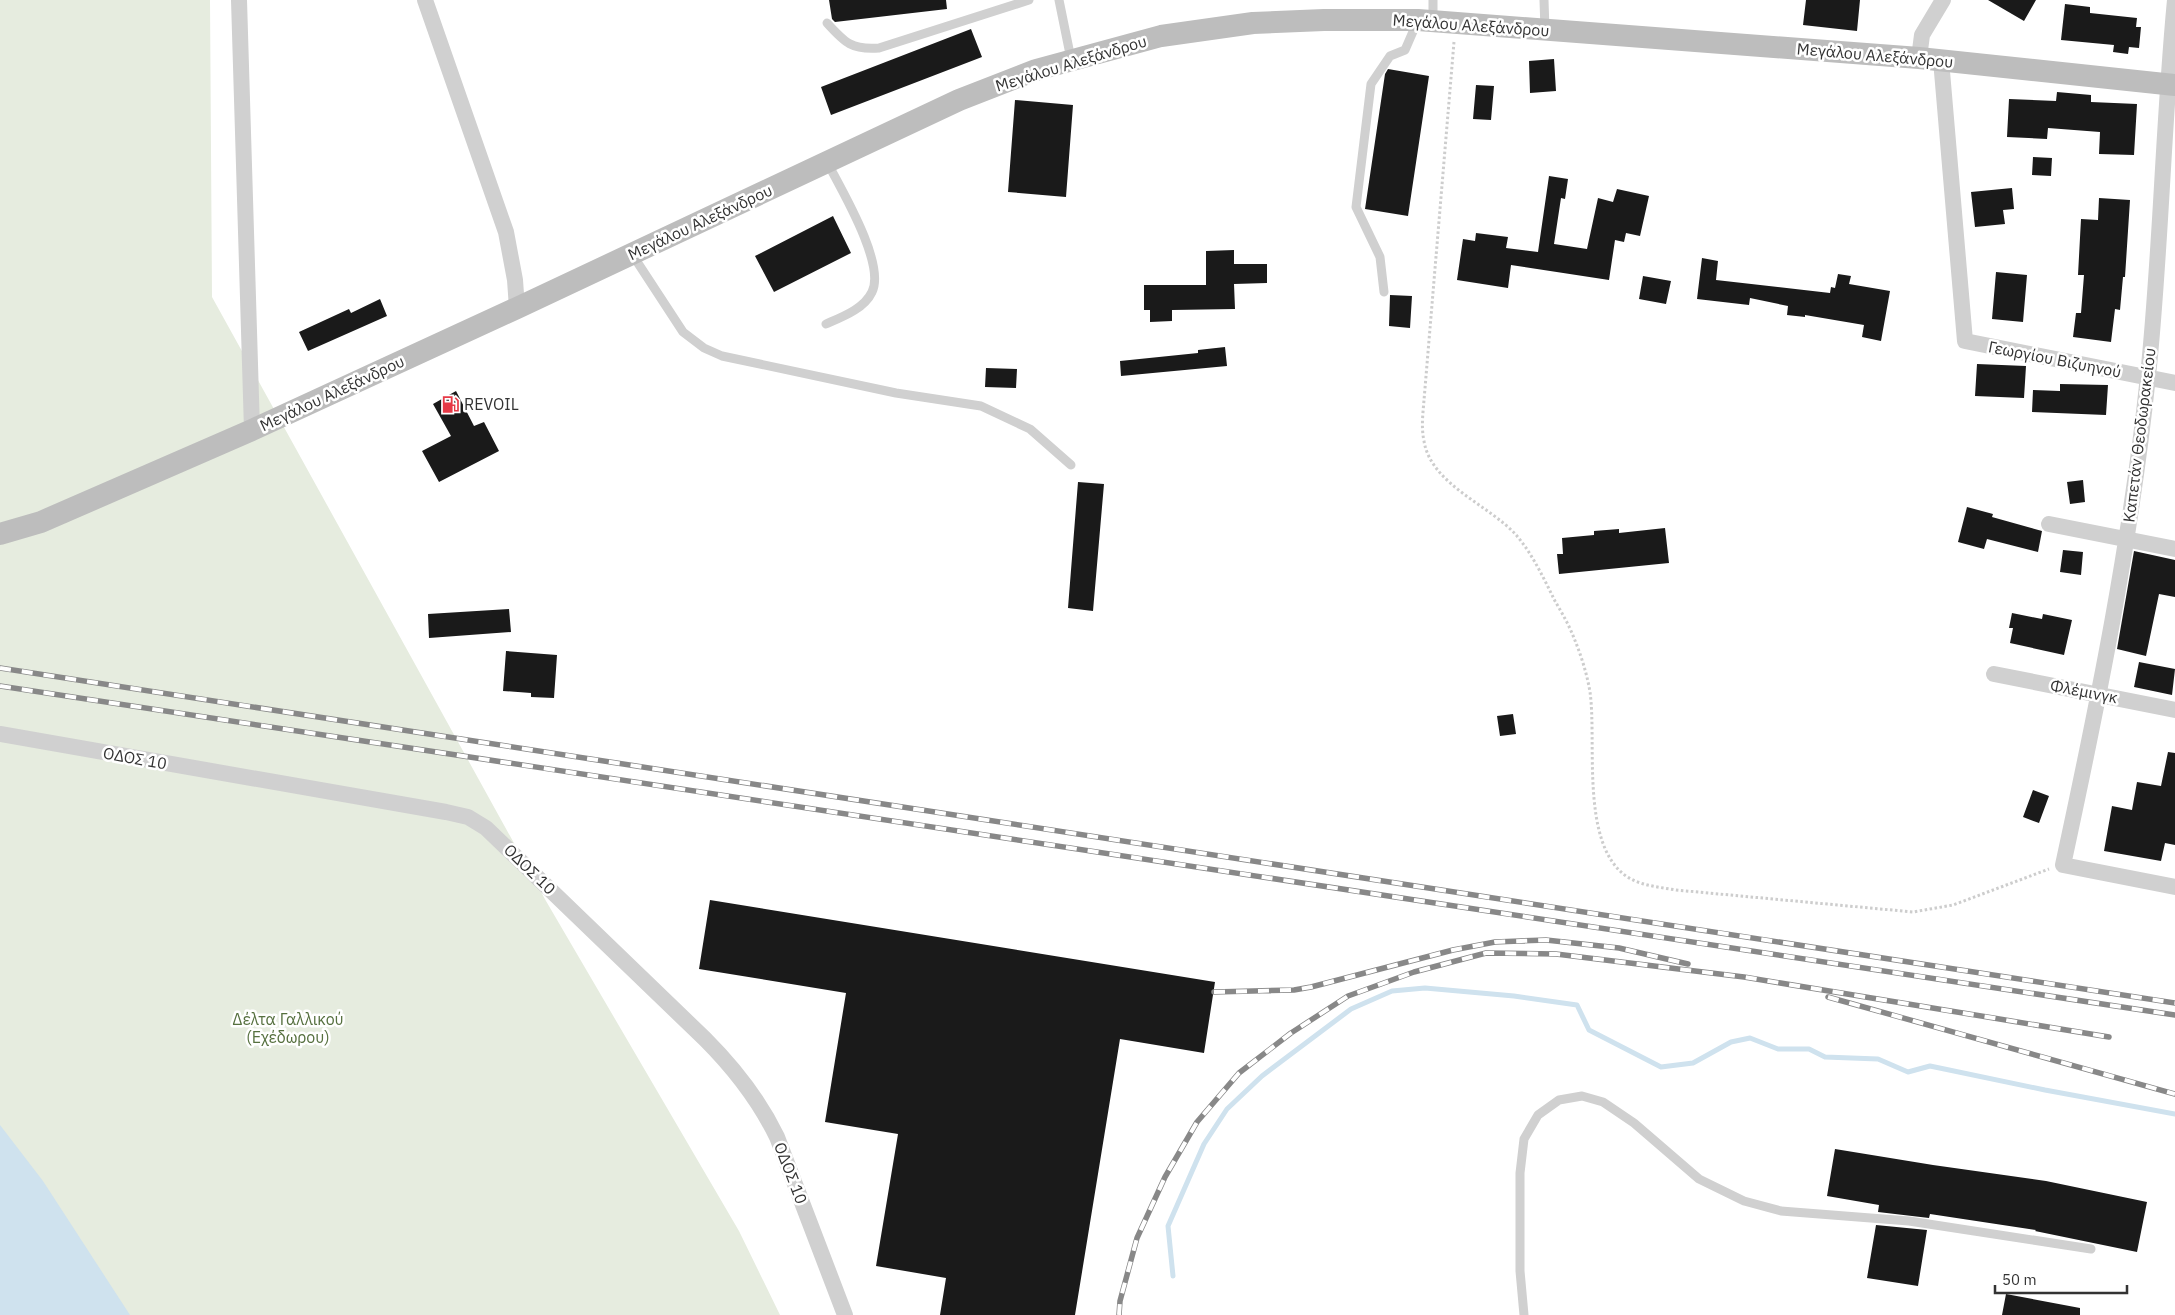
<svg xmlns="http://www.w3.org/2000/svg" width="2175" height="1315" font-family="'IBM Plex Sans',sans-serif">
  <rect width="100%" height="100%" fill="#fff"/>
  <!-- green -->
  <path fill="#e6ecdf" d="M0,0H210L212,297L546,901L739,1231L780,1315H0Z"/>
  <!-- water -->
  <path fill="#cfe2ee" d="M0,1125L43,1181L130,1315H0Z"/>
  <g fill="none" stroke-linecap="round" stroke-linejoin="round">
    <!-- stream -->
    <path stroke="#cfe2ee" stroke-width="5" d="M1173,1276L1168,1226L1204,1144L1227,1109L1262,1076L1351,1009L1392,991L1425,988L1514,996L1577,1005L1589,1030L1661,1067L1693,1063L1731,1042L1750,1038L1778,1049H1809L1825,1057L1878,1059L1908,1072L1930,1066L2045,1090L2175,1114"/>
  </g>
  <!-- building -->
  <path fill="#1a1a1a" d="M829,0H946L947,9L835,22L832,19Z
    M1806,0H1860L1857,31L1803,25Z
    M1988,0H2036L2024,21Z
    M2065,4L2090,7V13L2137,18L2136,27H2141L2139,48L2129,47L2128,54L2113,52L2114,45L2061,40Z
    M971,29L982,57L831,115L821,87Z
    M1554,59L1556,91L1530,93L1529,61Z
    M1388,69L1429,76L1408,216L1365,209L1385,74Z
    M1476,85L1494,86L1491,120L1473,119Z
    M2057,92L2091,95V102L2137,104L2134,155L2099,154L2100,132L2048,128L2047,139L2007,137L2009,99L2056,101Z
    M1015,100L1073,105L1066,197L1008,192Z
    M2033,157L2052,158L2051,176L2032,175Z
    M1549,176L1568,179L1565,199L1561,198L1554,244L1587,249L1598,198L1613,202L1617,189L1649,196L1640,236L1626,233L1624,242L1615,240L1609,280L1511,265L1508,288L1457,280L1463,239L1475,241L1476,233L1508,237L1506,248L1538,252Z
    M2012,188L2014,209L2003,210L2005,224L1975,227L1971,192Z
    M2099,198L2130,200L2125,277H2123L2120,310L2115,309L2111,342L2073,337L2076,313H2081L2084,275H2078L2081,219L2098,220Z
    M833,216L851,253L774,292L755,256Z
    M1234,250V264H1267V283L1234,284L1235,309L1172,310V321L1150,322V310H1144V285H1206V251Z
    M1702,258L1718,261L1716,280L1830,293L1831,287L1835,288L1838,274L1851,276L1849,284L1890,291L1881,341L1862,337L1864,325L1805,315V317L1787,315L1788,306L1750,298L1749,305L1697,299Z
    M1996,272L2027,275L2023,322L1992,319Z
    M1643,276L1671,281L1666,304L1639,299Z
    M1390,295L1412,296L1410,328L1389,326Z
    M380,299L387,316L308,351L299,332L349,309L351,313Z
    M1225,347L1227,366L1121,376L1120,361L1198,353V350Z
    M1977,364L2026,366L2024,398L1975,396Z
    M986,368L1017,369L1016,388L985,387Z
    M2060,384L2108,385L2106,415L2032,412L2033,390L2060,391Z
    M456,391L474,426L484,422L499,451L439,482L422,451L451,436L433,404Z
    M2083,480L2085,502L2070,504L2067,482Z
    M1078,482L1104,484L1093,611L1068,608Z
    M1967,507L1993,514L1992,517L2042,531L2038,552L1987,539L1984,549L1958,542Z
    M1665,528L1669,563L1559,574L1557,554H1563L1562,538L1594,535V531L1619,529V533Z
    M2063,550L2083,552L2081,575L2060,572Z
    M2134,551L2175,560V597L2159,594L2146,656L2117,649Z
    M509,609L511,632L429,638L428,614Z
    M2012,613L2042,619L2043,614L2072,620L2064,655L2010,643L2013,628H2009Z
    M506,651L557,655L554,698L531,697V693L503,691Z
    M2139,662L2175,669L2172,695L2134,687Z
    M1513,714L1516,734L1500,736L1497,716Z
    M2168,752L2175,753V845L2165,843L2161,861L2104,851L2112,806L2132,810L2137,782L2161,786Z
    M2033,790L2049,796L2039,823L2023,817Z
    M710,900L1215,982L1204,1053L1120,1039L1075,1315H940L946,1278L876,1266L898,1134L825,1122L846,993L699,969Z
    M1835,1149L1933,1165L2046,1181L2147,1202L2137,1252L2035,1231L2036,1230L1930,1214L1929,1218L1878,1212L1879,1205L1827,1196Z
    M1876,1225L1927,1230L1918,1286L1867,1278Z
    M2006,1294L2080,1308V1315H2002Z"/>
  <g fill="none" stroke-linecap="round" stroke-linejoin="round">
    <!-- path -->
    <path stroke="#cdcdcd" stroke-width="3" stroke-dasharray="2.5 2.5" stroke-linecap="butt" d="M1454,42L1424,400C1423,413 1421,427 1424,441C1431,485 1490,505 1517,536C1533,555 1544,579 1555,601C1562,613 1569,625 1574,638C1581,655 1587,674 1590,692C1597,742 1580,843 1626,876C1641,886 1659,887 1676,890L1913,912L1953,905L2049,869"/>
    <!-- lane -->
    <path stroke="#d0d0d0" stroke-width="9" d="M1059,0L1071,59
      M1433,0V21
      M1544,0L1545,30
      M827,23C845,43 852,50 879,48L1029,0
      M632,254L683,332L704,348L722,356L896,393L981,406L1030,429L1071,465
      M1384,292L1380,257L1356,207L1371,84L1390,56L1405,50L1418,20
      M826,324C842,317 864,309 872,292C886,264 841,189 827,162
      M1524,1315L1520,1271V1173L1524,1139L1538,1115L1559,1100L1582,1096L1603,1102L1634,1123L1699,1179L1744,1201L1781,1211L1909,1221L2091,1249"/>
    <!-- street -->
    <path stroke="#d0d0d0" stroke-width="16" d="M239,0L252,430
      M425,0L506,232L515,280L517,308
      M2175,0C2163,125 2161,251 2148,376C2131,541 2098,703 2063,865L2175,887
      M1919,58L1922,35L1943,0
      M1941,60L1965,341L2175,383
      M2049,524L2175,549
      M1994,674L2175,710
      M0,734L446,812L468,817L486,828L705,1039C734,1068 759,1100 777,1137L845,1315"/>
    <!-- secondary -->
    <path stroke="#bdbdbd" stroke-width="22" d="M0,534L41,522L252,430L517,308L959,100L1036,70L1161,36L1253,23L1324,20H1418L1919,58L2175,85"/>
    <defs>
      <path id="rail" d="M0,668L2175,1003
        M0,686L2175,1015
        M1214,992L1294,990L1311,987L1453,950L1495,942L1546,940L1619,948L1688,964
        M1828,997L2175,1094
        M1119,1315L1120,1301L1137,1238L1165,1177L1197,1122L1239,1073L1291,1033L1348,996L1414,972L1486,953L1556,954L1744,977L2109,1037"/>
    </defs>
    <!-- rail casing -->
    <use href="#rail" stroke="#888" stroke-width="5.5"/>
    <!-- rail -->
    <use href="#rail" stroke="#fff" stroke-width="4" stroke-dasharray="11" stroke-linecap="butt"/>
  </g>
  <!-- icons -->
  <defs>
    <symbol id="fuel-bare" viewBox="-9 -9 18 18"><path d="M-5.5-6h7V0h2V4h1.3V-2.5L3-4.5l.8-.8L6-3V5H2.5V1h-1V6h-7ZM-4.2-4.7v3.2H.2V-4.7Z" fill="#e63946" stroke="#fff" stroke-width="2.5" paint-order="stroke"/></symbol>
  </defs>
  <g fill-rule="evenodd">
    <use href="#fuel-bare" x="438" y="392" width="25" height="25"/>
  </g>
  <g text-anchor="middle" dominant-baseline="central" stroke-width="5" stroke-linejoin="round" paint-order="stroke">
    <!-- street labels -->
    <g font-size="16" fill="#333" stroke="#fff">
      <text transform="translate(1471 25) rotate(4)">Μεγάλου Αλεξάνδρου</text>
      <text transform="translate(1875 55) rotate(5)">Μεγάλου Αλεξάνδρου</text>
      <text transform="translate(1071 63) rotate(-17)">Μεγάλου Αλεξάνδρου</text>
      <text transform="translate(700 222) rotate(-25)">Μεγάλου Αλεξάνδρου</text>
      <text transform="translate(2055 359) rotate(11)">Γεωργίου Βιζυηνού</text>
      <text transform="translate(332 393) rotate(-25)">Μεγάλου Αλεξάνδρου</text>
      <text transform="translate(2139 435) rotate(-83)">Καπετάν Θεοδωρακείου</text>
      <text transform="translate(2084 691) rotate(11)">Φλέμινγκ</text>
      <text transform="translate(135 758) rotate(10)">ΟΔΟΣ 10</text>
      <text transform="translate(530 869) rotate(44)">ΟΔΟΣ 10</text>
      <text transform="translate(791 1173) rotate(69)">ΟΔΟΣ 10</text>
    </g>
    <!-- poi labels -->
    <g font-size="16" fill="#333" stroke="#fff" text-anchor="start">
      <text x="464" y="404">REVOIL</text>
    </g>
    <!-- park labels -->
    <g font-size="16" fill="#56703f" stroke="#fff">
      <text x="288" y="1019">Δέλτα Γαλλικού<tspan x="288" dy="18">(Εχέδωρου)</tspan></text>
    </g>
  </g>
  <!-- scale -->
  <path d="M1995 1285v8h132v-8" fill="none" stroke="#333333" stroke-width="2.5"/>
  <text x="2002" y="1285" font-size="15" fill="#333333" stroke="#ffffff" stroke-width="4" paint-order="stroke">50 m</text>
</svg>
